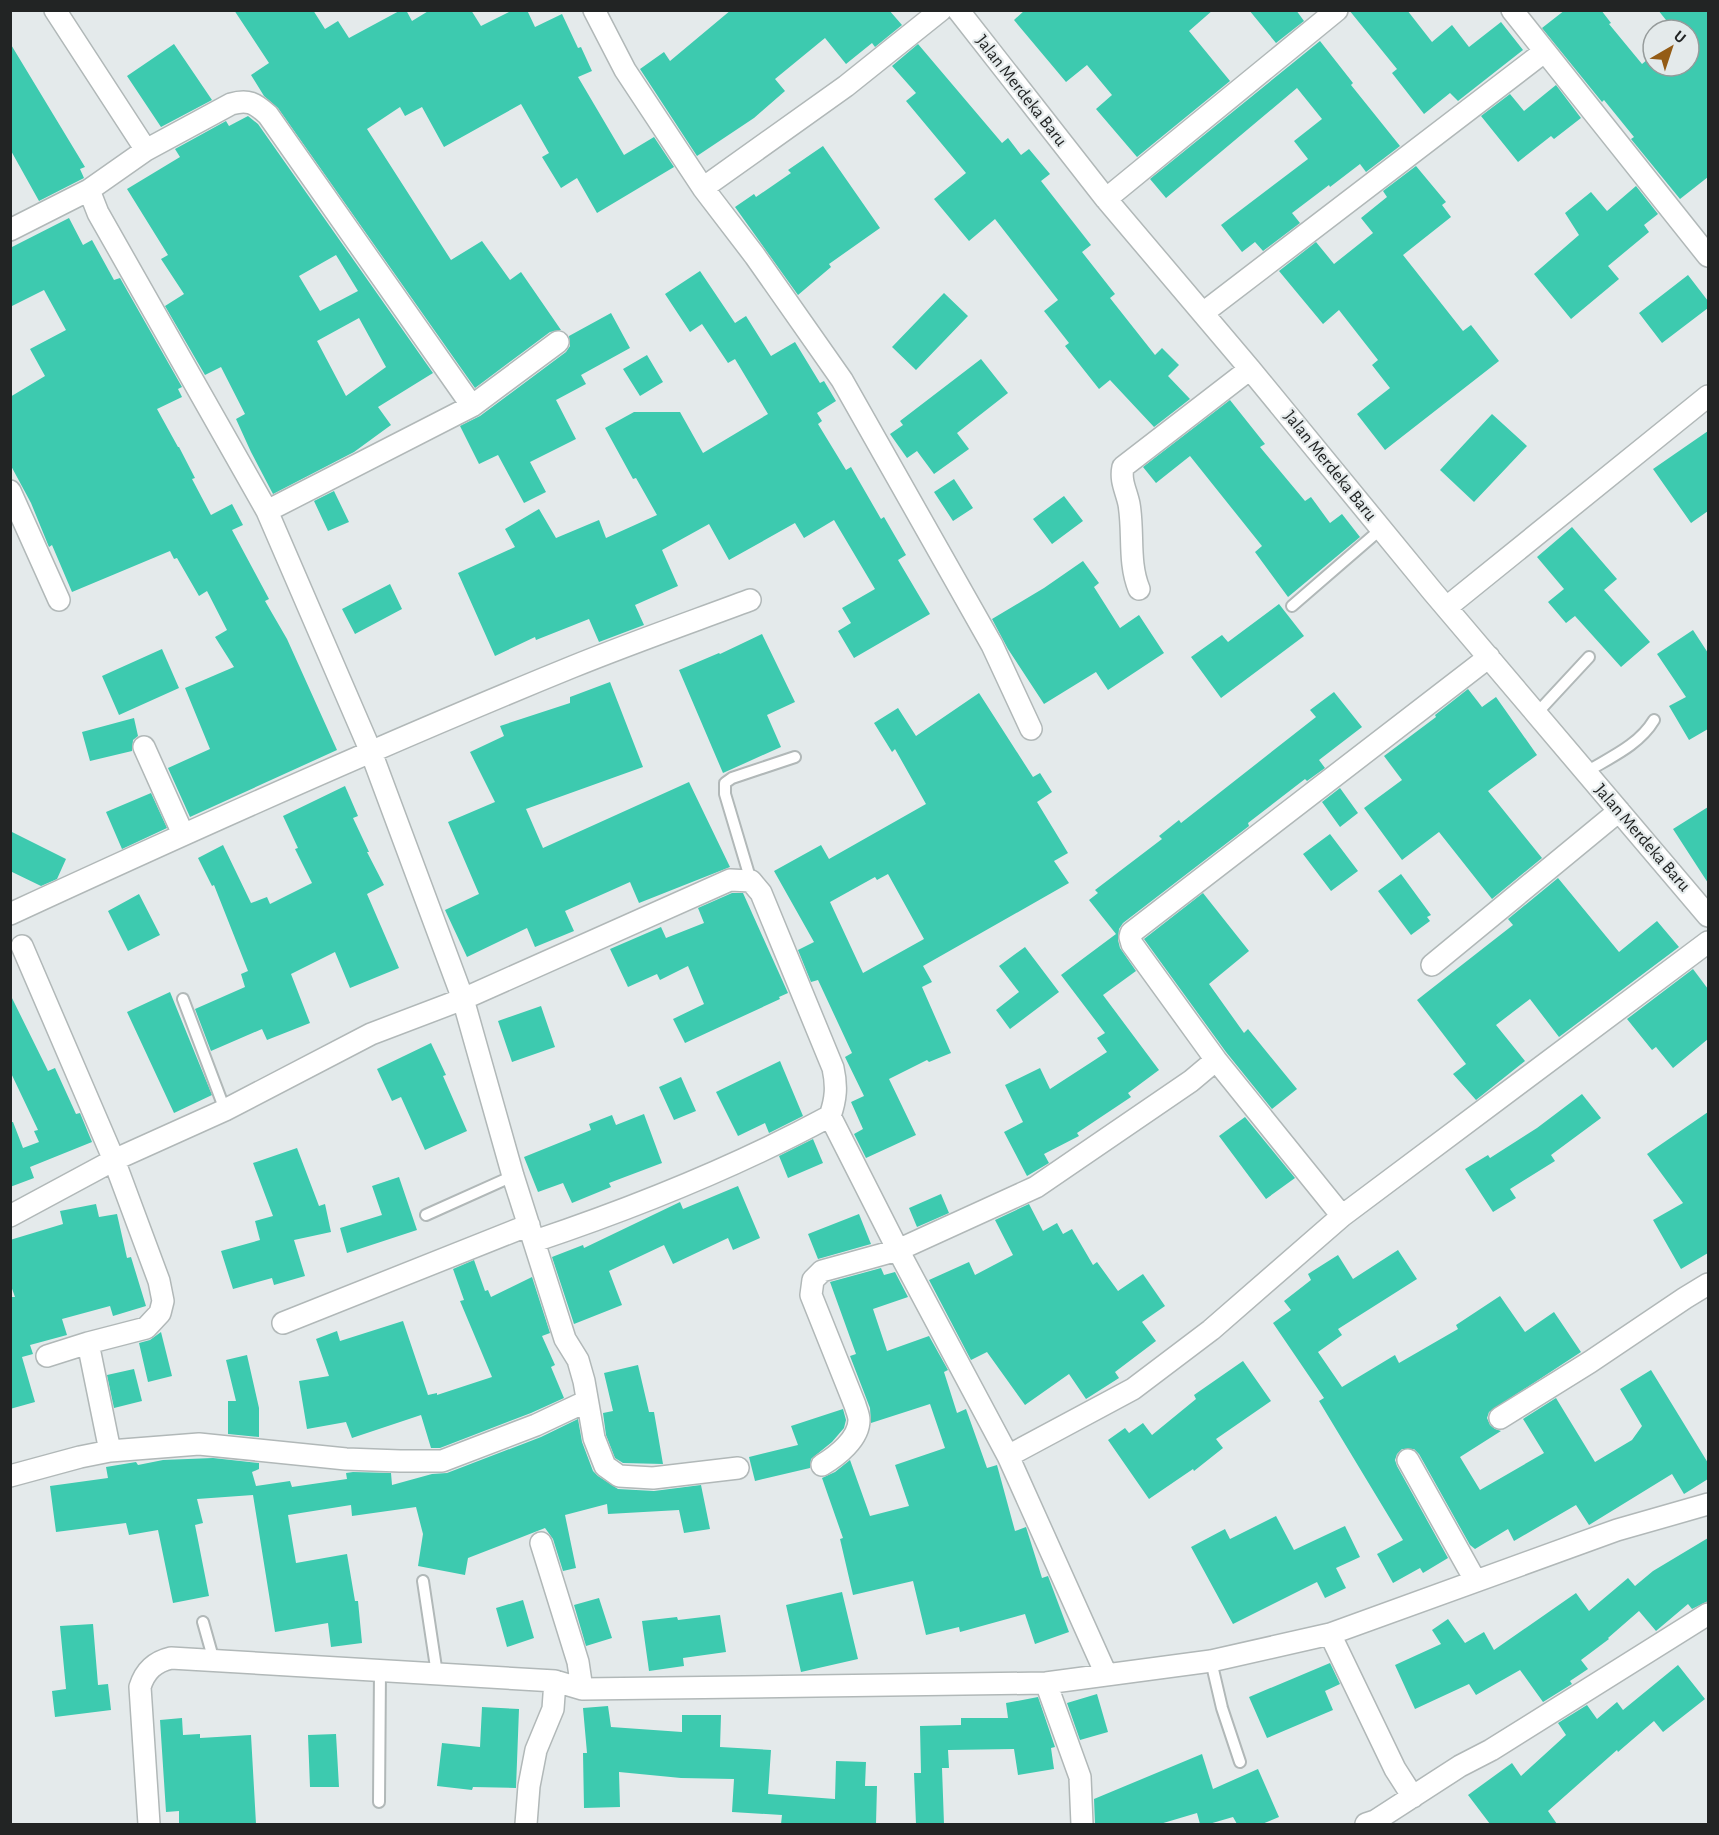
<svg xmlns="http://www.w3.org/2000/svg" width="1719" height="1835" font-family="'Alegreya Sans',sans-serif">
  <rect width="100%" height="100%" fill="#e4eaeb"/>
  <!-- building -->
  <path fill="#3dcaaf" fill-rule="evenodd" d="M234,10H313L325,29L338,21L349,38L401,10H406L412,21L430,10H471L481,26L513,10H527L535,27L562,14L578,48L581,47L592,71L578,77L624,155L654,137L674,167L597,213L577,178L561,188L542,157L549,153L521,104L444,147L422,107L405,116L400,107L367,129L451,260L482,241L510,280L521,272L561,330L550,332L475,388L278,108L264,96L251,75L269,63Z
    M731,10H889L902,25L875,47L872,43L846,64L825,38L775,79L785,91L754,118L697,156L640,69L664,52L670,61Z
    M1025,10H1213L1189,31L1230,81L1137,157L1096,109L1112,95L1087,65L1066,82L1014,20Z
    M1249,10H1296L1304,21L1276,43Z
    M1349,10H1407L1432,42L1452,25L1469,47L1501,22L1523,50L1458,101L1450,93L1424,114L1392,73L1397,69Z
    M1565,10H1601L1611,23L1609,24L1642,64L1653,55V66H1689V30H1674L1658,10H1708V177L1680,199L1631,139L1634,137L1604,100L1602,102L1542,28Z
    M1320,41L1353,83L1351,85L1400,146L1366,172L1360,164L1330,187L1329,185L1292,213L1300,223L1263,251L1255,242L1242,252L1221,225L1308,159L1294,141L1322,119L1297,88L1166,198L1150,179Z
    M10,43L85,167L80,169L84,178L39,201L10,149Z
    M174,44L212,100L161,127L127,76Z
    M918,44L1002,143L1008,138L1021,155L1029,149L1050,174L1041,181L1091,245L1082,252L1115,294L1110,298L1155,355L1162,348L1179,365L1168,376L1190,399L1154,427L1110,380L1099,389L1065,346L1069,343L1044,311L1058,300L995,219L969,241L934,199L966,173L906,101L916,93L892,66Z
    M1556,85L1581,118L1554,139L1551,136L1518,162L1481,116L1510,94L1524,111Z
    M248,116L258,124L433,373L378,407L391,425L354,452L273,494L251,452L236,419L245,414L221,367L205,375L165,306L184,294L161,259L168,255L127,189L180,157L175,149L226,121L229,126ZM336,255L358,291L320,311L299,276ZM359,318L386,367L346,396L317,341Z
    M823,146L880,228L829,264L831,267L798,295L735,207L754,194L756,197L791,173L788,170Z
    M1416,166L1446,202L1442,205L1451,217L1403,255L1463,331L1471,325L1499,361L1385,450L1357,414L1390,388L1372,365L1378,360L1339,310L1323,324L1279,271L1316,242L1334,264L1373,233L1361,218L1387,197L1383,191Z
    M1636,186L1658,214L1644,225L1649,232L1608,266L1619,279L1571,319L1534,274L1579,235L1565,213L1591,192L1607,211Z
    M69,218L83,245L92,240L114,280L120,278L182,387L178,389L182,397L157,409L178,447H179L195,478L192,479L211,515L232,504L243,525L232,530L269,599L265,601L287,639L337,750L190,817L168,768L210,749L185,688L234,667L215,637L227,630L207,591L199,596L177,558L174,559L170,551L72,592L52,545L49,547L31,503L10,464V397L45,376L30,349L66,330L44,290L10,307V248Z
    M700,271L735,323L746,316L771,356L795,342L820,383L824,381L836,401L817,413L822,421L818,424L846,470L851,467L881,519L884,517L906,555L898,560L930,614L854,658L838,631L851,623L842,608L875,589L834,520L804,538L795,523L729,560L709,524L662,550L678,586L635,605L644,625L599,642L589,619L536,640L535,637L495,656L458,573L515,547L505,529L539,509L556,538L599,520L606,538L657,515L636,478L633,479L605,428L634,412H680L703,453L768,414L735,359L728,363L702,324L690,332L665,294Z
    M1688,275L1708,301V308L1662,343L1639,313Z
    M944,293L968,316L916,370L892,347Z
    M611,313L630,348L581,375L586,384L556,400L576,439L530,462L546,492L524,503L498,455L479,464L460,426L480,416L566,352L570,346L569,336Z
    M647,355L663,382L640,396L623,369Z
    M981,359L1008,393L957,433L969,449L934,474L917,451L907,458L890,434L903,425L900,421Z
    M1230,400L1265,444L1260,447L1305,501L1311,497L1330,523L1342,514L1360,537L1288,597L1255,552L1262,546L1190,456L1156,483L1143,467Z
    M1492,414L1527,446L1474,502L1440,470Z
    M1708,431V511L1691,523L1653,469Z
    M954,479L973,508L953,521L934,492Z
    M334,491L349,522L328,531L314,501Z
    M1064,496L1083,521L1052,544L1033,519Z
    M1572,527L1617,579L1604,590L1650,642L1621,667L1575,616L1566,623L1548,602L1564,589L1537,557Z
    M1083,561L1099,583L1094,587L1120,628L1139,615L1164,653L1108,690L1096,672L1044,704L1008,649L992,619L1044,588Z
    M390,584L402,609L355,634L342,609Z
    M1279,604L1304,636L1221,698L1191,657L1222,635L1228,642Z
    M1693,630L1708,653V730V729L1689,740L1669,706L1686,697L1657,654Z
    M762,634L795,702L767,715L781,747L723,773L679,670L719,653L720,654Z
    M162,649L179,688L119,715L102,676Z
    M610,682L643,767L526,809L543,848L689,782L730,867L639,903L630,882L565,911L574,931L535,947L527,928L467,957L445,910L479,894L448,822L495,802L470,752L504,736L500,726L570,703V697Z
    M1468,689L1482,707L1496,697L1537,755L1488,791L1542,858L1492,899L1439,832L1402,860L1364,808L1402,780L1384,756L1436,717L1435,715Z
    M1334,692L1362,727L1319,760L1325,768L1307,781L1305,779L1248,823L1249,826L1123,923L1119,929L1118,940L1120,948L1136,971L1103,995L1159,1070L1128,1093L1131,1097L1077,1133L1079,1136L1044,1154L1049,1163L1027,1176L1004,1132L1023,1122L1005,1085L1040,1068L1050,1089L1107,1052L1097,1038L1105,1033L1061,975L1116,934L1089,900L1098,893L1095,890L1162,839L1159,836L1179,820L1181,823L1316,717L1310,710Z
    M979,693L1033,777L1040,773L1052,792L1037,802L1068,853L1054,861L1069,883L923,966L932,982L922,987L951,1053L929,1062L927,1060L889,1079L916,1135L866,1158L854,1134L863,1129L851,1102L864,1096L845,1057L852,1053L818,980L811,982L798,950L814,942L774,871L821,845L829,859L926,804L895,749L892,752L874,723L898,708L916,736ZM888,874L924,939L863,973L830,902L875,877L877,880Z
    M134,718L138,736L133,740L132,751L90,761L82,732Z
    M345,786L358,816L353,818L369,852H367L384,885L367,894L399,968L350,988L335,952L291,974L310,1023L267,1040L262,1029L211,1051L195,1009L245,987L241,974L248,971L214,885L212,886L198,858L223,845L251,903L267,897L270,904L312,883L295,849L298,848L283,816Z
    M1340,788L1358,813L1340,827L1322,802Z
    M151,793L167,828L122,849L106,812Z
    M1708,807V883L1673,829Z
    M10,831L66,859L57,879L41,886L10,871Z
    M1330,834L1358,871L1331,891L1303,854Z
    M1401,874L1431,915L1427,917L1430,921L1411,935L1378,891Z
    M1558,878L1619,952L1657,921L1679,947L1559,1037L1530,999L1496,1025L1525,1061L1476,1100L1453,1074L1466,1064L1417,1000L1513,925L1508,919Z
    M732,893H743L788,993L779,997L780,999L685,1043L673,1019L704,1004L688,966L660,980L657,974L628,987L610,949L661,927L666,938L704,923L698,908Z
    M1203,893L1249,951L1209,984L1244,1033L1248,1029L1297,1089L1272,1109L1226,1052L1144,939Z
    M139,894L160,935L128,951L108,911Z
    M1025,947L1059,992L1010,1029L996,1010L1019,992L999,966Z
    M1693,969L1708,989V1039L1673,1068L1656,1047L1652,1050L1627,1019Z
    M170,992L212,1095L174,1113L127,1012Z
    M10,994L48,1071L55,1068L76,1114L80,1113L92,1142L30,1167L34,1178L10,1187V1122H13L23,1148L39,1142L34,1131L38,1130L10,1071Z
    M541,1006L555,1047L512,1062L498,1021Z
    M431,1043L446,1075L443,1076L467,1131L425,1150L401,1097L392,1101L377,1069Z
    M780,1061L803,1116L769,1133L765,1123L738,1136L716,1092Z
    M681,1077L696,1111L674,1120L659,1087Z
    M1582,1094L1601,1118L1551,1155L1555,1161L1510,1189L1516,1198L1493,1212L1465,1169L1488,1155L1490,1158L1537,1128Z
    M1708,1112V1253L1681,1269L1653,1220L1683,1203L1647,1154Z
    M644,1114L662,1163L609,1183L611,1187L572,1203L563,1183L538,1192L524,1157L591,1130L589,1124L612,1115L616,1125Z
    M1245,1117L1295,1178L1266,1199L1219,1136Z
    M813,1139L823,1163L788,1178L779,1156Z
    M297,1148L319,1206L325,1204L331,1232L294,1240L305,1276L274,1285L272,1278L233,1289L221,1251L260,1240L255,1221L273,1216L253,1163Z
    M399,1177L417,1230L347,1253L340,1228L382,1215L372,1186Z
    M738,1186L760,1238L733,1250L728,1238L673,1264L664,1245L609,1271L622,1305L574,1324L552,1257L583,1245L584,1248L680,1202L683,1209Z
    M941,1194L949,1213L917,1227L909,1208Z
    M96,1204L99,1217L117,1214L127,1258L131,1257L146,1306L113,1316L110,1306L62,1319L67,1335L30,1345L33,1354L22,1357L35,1402L10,1409V1297H15L10,1283V1240L63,1224L60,1211Z
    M1029,1204L1043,1231L1057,1223L1063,1234L1072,1229L1093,1265L1097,1262L1118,1291L1143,1274L1165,1306L1142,1322L1156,1341L1115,1372L1119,1378L1086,1399L1069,1374L1025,1405L987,1352L971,1360L929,1280L969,1262L975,1275L1013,1255L995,1220Z
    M859,1214L871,1244L818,1259L808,1234Z
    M1398,1250L1417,1279L1338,1329L1342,1335L1318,1352L1342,1387L1395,1355L1399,1363L1458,1329L1456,1325L1500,1296L1525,1332L1554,1312L1581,1352L1489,1412L1487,1418L1490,1425L1495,1429L1501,1431L1460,1457L1480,1490L1544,1453L1523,1419L1556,1398L1595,1462L1632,1440L1642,1426L1620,1389L1651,1370L1708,1463V1479L1684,1494L1672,1474L1589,1525L1576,1505L1514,1541L1508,1529L1475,1549L1470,1545L1419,1454L1414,1449H1402L1397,1454L1395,1460L1397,1466L1448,1558L1423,1573L1420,1568L1393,1583L1377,1554L1403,1540L1319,1401L1324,1398L1273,1323L1291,1310L1284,1301L1311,1280L1308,1274L1338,1255L1353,1279Z
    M474,1260L485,1291L488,1290L491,1297L532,1277L550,1333L542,1336L555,1365L551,1367L564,1398L531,1413L440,1448H431L421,1415L352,1438L346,1422L307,1429L299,1381L329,1376L316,1339L337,1331L340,1341L403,1321L428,1395L437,1393V1395L492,1377L460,1301L464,1300L453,1269Z
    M881,1268L884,1275L895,1272L908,1297L873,1309L887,1351L929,1336L948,1370L944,1372L957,1413L966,1409L987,1468L997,1465L1015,1531L1026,1527L1042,1578L1048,1576L1069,1632L1035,1644L1025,1614L960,1632L959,1627L926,1635L913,1581L853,1595L840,1539L843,1538L822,1478L835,1472L850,1460L870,1516L909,1506L895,1465L945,1448L930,1404L871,1423L870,1408L850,1356L856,1354L830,1282Z
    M161,1332L172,1376L148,1382L139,1343L150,1340Z
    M247,1355L259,1408V1437L228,1434V1401H236L226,1360Z
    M1243,1361L1271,1401L1216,1439L1223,1448L1194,1471L1193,1469L1149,1499L1108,1440L1125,1428L1129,1433L1143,1423L1152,1435L1196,1399L1194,1395Z
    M638,1365L649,1412H654L663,1464L623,1463L615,1458L606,1435L603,1413L613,1411L604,1373Z
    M134,1369L142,1401L114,1408L107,1375Z
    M843,1409L846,1420L844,1428L832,1442L811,1459L810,1468L755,1481L749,1457L798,1445L791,1426Z
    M578,1419L582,1442L593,1471L598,1476L618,1489L654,1491L701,1485L710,1529L684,1533L679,1510L608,1514L607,1504L565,1515L576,1568L563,1571L553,1539L545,1528L468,1558L465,1575L418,1566L423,1534L416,1507L352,1516L351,1505L288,1515L296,1563L347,1554L355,1601H358L362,1643L331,1647L328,1623L275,1632L253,1495L197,1499L203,1523L195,1525L209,1596L173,1603L158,1530L129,1535L126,1523L56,1532L50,1486L108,1478L106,1467L136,1462L138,1465L163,1460L213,1458L259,1463V1469L252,1472L256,1486L290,1481L292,1487L347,1479L346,1473L353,1472L391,1473L392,1485L432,1474L447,1473L541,1437Z
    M1276,1516L1294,1550L1345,1526L1360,1557L1336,1568L1346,1588L1325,1598L1317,1582L1233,1624L1191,1547L1225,1529L1230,1539Z
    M1708,1538V1601L1692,1609L1688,1604L1656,1631L1639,1611L1608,1638L1609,1639L1581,1660L1588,1669L1570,1681L1572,1684L1543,1702L1520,1670L1476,1695L1469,1684L1415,1709L1395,1665L1441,1644L1432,1630L1448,1619L1465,1643L1484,1632L1494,1650L1576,1593L1589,1611L1628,1578L1635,1586L1653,1571Z
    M842,1592L858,1659L801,1672L786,1605Z
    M599,1598L612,1638L586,1646L574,1605Z
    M523,1600L534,1638L507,1647L496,1608Z
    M720,1615L726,1652L683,1658L684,1666L649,1671L642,1621L677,1617L678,1620Z
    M93,1624L98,1685L108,1684L111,1710L55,1717L52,1691L66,1689L60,1626Z
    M1330,1663L1340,1684L1325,1691L1333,1710L1267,1738L1249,1697Z
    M1678,1665L1705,1699L1663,1732L1654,1721L1618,1752L1617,1750L1548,1811L1557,1824H1490L1468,1795L1512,1763L1521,1776L1566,1735L1558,1723L1587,1705L1597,1719L1617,1702L1623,1710Z
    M1097,1694L1108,1732L1080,1740L1067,1703Z
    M1038,1697L1055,1747L1051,1748L1054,1769L1018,1775L1014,1749L948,1750L949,1768H942L944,1824H916L914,1773H921L920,1726L961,1725V1718H1008L1006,1703Z
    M608,1706L611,1727L682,1732V1715H721L720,1747L771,1750L768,1794L835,1799L836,1761L866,1762L865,1786H877L876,1824H781L782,1815L732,1812L734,1779L681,1778L619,1772L620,1807L584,1808L583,1753H587L583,1708Z
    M482,1707L519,1709L516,1788L473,1787L472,1790L437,1786L442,1743L480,1747Z
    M182,1718L183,1735L200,1734V1738L251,1735L256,1824H179V1811L166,1812L160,1720Z
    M336,1734L339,1787H310L308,1735Z
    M1202,1754L1213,1789L1258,1769L1279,1817L1262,1824H1237L1233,1817L1209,1824H1200L1197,1813L1160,1824H1095L1094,1799Z"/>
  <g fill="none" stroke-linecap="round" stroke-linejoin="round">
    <defs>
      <path id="lane" d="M1292,606L1381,529
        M1537,713L1589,657
        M1586,772C1611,757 1639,745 1654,720
        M751,881L725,794V783L732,778L795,757
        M183,999L225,1110
        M426,1215L513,1176
        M423,1581L437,1674
        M203,1622L214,1661
        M1211,1661L1222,1708L1240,1762
        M379,1802L380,1671"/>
      <path id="street" d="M55,10L146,150
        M594,10L625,70L703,188L755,256L842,380L992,645L1031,729
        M958,10L1106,199L1250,369L1433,592L1708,916
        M1512,10L1708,256
        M703,188L846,86L941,10
        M89,190L98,213L267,511L371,752L463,999L513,1176L565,1339L578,1360L584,1381L594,1438L605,1466L619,1476L653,1478L738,1468
        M1106,199L1337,10
        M10,230L89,190L146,150L231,104C248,99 255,103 268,115L472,406
        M1203,313L1544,52
        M10,491L59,600
        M267,511L472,406L558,342
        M1139,589C1128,562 1134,533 1129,504C1126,490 1120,481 1123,467L1250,369
        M1447,607L1708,396
        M144,747L183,834
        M10,914C196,828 383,744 572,667C631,643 691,622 750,600
        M22,946L114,1160L159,1281L163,1301L160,1313L146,1328L88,1343L47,1356
        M1432,965L1619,811
        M830,1116L898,1250L1008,1456L1106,1674
        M10,1216L114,1160L225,1110L371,1034L463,999L730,880L751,881L761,893L833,1068C837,1086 836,1099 830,1116C736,1167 636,1207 535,1241
        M1342,1216L1216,1060L1132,944L1130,937L1131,933L1489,657
        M283,1323L529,1225
        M88,1343L110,1451
        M1500,1418L1590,1362L1685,1298L1708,1284
        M1008,1456L1133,1389L1211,1330L1342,1216L1708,942
        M1408,1460L1475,1580
        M822,1465C837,1456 859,1439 859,1420C859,1415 856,1409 855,1405L811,1295L813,1280L822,1271L898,1250L1036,1187L1191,1081L1216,1060
        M10,1476L80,1457L110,1451L199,1444L346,1459L400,1461H442L536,1425L587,1401
        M541,1543L578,1662L582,1689
        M1330,1634L1395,1769L1413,1797
        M1046,1683L1080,1777L1082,1824
        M149,1824L140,1687C145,1671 154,1662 171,1658L555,1681L582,1689L1046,1683L1211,1661L1330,1634L1617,1530L1708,1504
        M526,1824L529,1786L536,1750L553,1709L555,1681
        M1366,1824L1375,1821L1460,1766L1491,1750L1708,1614"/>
    </defs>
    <!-- lane casing -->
    <use href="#lane" stroke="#b1b8b8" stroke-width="14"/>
    <!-- street casing -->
    <use href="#street" stroke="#b1b8b8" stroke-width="24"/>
    <!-- lane -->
    <use href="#lane" stroke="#fff" stroke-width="10"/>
    <!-- street -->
    <use href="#street" stroke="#fff" stroke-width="21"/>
  </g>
  <g text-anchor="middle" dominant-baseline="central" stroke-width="4.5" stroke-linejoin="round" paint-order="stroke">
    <!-- street labels -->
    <g font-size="18" fill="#222424" stroke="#e4eaeb">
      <text transform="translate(1021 91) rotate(52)">Jalan Merdeka Baru</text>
      <text transform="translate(1330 466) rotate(51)">Jalan Merdeka Baru</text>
      <text transform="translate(1642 838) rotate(49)">Jalan Merdeka Baru</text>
    </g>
  </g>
  <!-- border -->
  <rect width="1719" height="1835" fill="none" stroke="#222424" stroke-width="24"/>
  <!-- north arrow -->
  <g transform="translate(1671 48) rotate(39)"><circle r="28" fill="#e4eaeb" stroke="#969b9b" stroke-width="1.5"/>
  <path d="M0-4.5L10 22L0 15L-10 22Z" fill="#945c16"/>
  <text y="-9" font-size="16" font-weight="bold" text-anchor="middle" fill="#222424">U</text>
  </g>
</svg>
